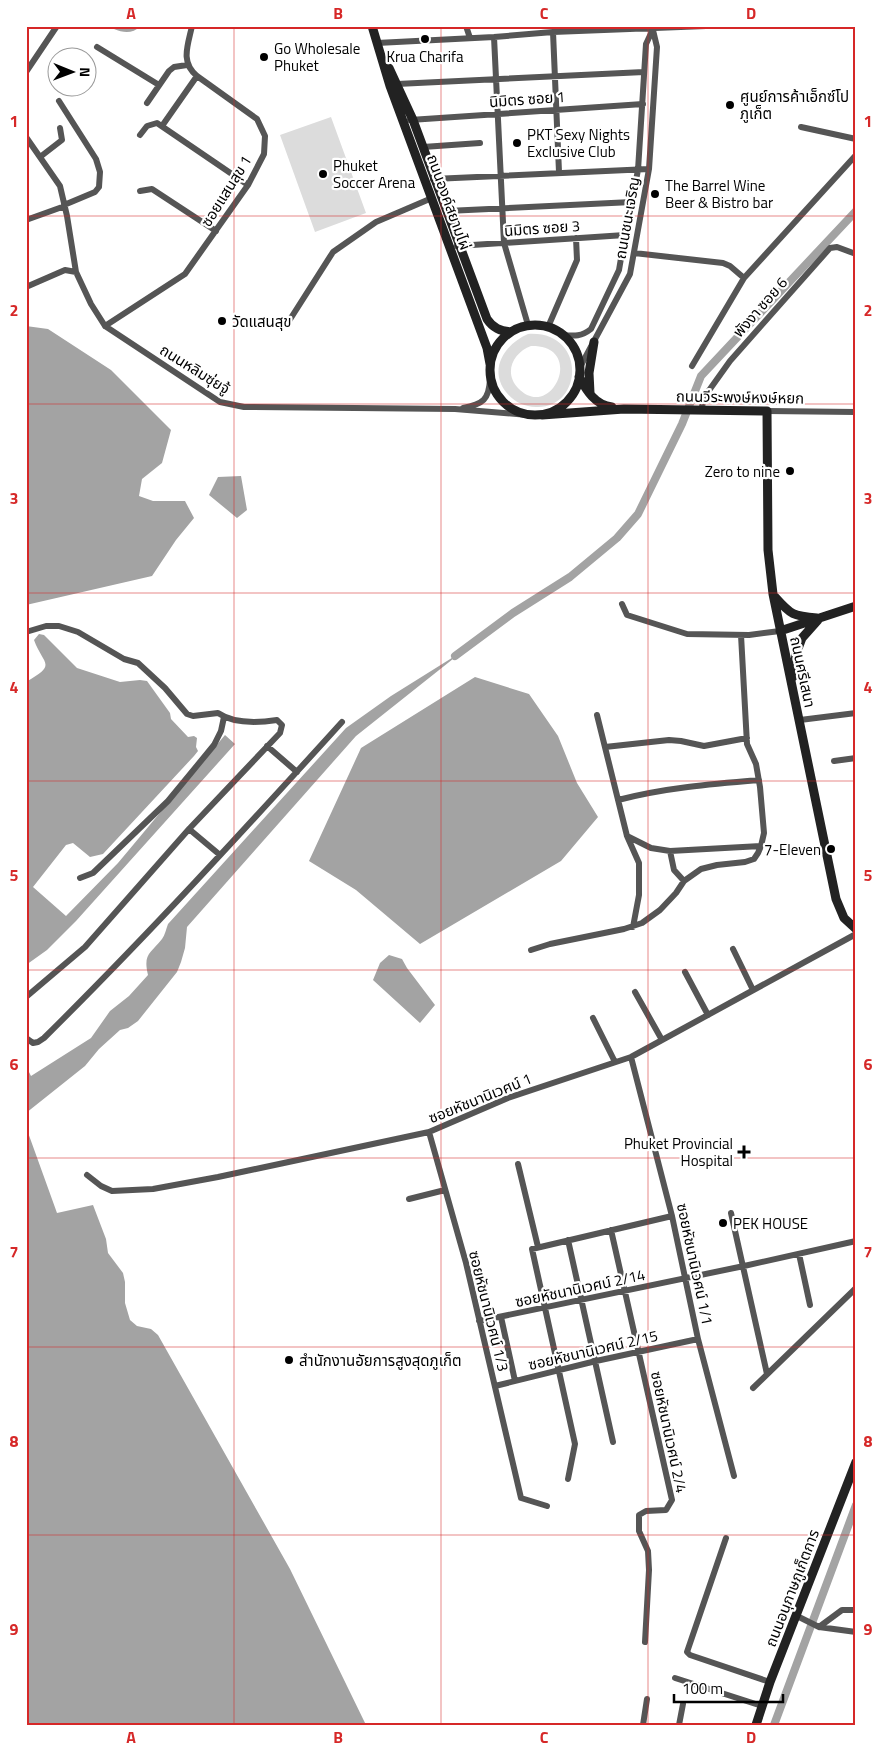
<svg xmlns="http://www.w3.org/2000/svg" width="882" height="1751" font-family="'Titillium Web','Noto Sans Thai',sans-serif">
  <rect width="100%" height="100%" fill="#fff"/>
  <!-- green -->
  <path fill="#dcdcdc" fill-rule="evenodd" d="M331,117L366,213L315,232L280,135Z
    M528,334C587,330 584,409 536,407C524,407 514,402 506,392C488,369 505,344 528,334ZM531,346C587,345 551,423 518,388C503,372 514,352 531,346Z"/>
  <!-- water -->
  <path fill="#a3a3a3" d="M114,26H141C132,34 124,33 114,29Z
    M26,326L48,329L111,370L171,430L162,463L142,479L139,496L153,501H185L194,518L176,540L152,576L26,605Z
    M241,476L247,510L237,518L209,495L218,477Z
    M39,634L44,635L77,668L120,682L140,680L147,681L170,713L171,719L188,737L194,736L197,738L196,747L198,751L194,756L103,854L90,857L73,843L66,845L33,887L66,916L118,863L225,735L235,744L76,921L47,950L26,965V682C58,664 43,665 34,640Z
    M463,651L356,736L187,927L185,948L181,962L177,972L138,1021L128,1028L120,1030L99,1049L85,1066L26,1113V1071L28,1070L31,1076L91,1038L110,1011L129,996L148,975C143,954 150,954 162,939C165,935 166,929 168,924L346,728L391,696Z
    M475,677L529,694L558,736L577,783L598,817L561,861L420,944L356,890L309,861L361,748Z
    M389,955L402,959L407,968L435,1005L420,1023L373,980L380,963Z
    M26,1127L57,1213L93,1205L106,1239L108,1253L123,1273L125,1282V1303L130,1320L137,1326L151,1329L158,1335L290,1569L366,1725H26Z"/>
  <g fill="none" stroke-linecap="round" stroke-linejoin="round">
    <!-- canal -->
    <path stroke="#a3a3a3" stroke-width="8" d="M455,656L513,613L570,577L617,538L638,514L682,424L701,376L856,211
      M774,1725L856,1505"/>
    <!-- street -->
    <path stroke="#555" stroke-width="6" d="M466,26L470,38
      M553,32L559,172
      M494,37L504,243L528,325
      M377,43L494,37L553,32L706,26
      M97,47L159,85
      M26,72L57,26
      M397,84L644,72
      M59,101L96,159L100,172L99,187L95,192L64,205
      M147,103L169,71L174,67L187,65
      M410,120L643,104
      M162,126L197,76
      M801,127L856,139
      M140,135L147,126L157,123L248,185
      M26,137L60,186L67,216L76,272
      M423,147L480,143
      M40,157L62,140L60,128
      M433,179L649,169
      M140,191L152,189L216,231
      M447,211L632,202
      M26,220L65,206
      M457,246L625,235
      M634,253L723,263L730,266L744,278
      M26,287L65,270L76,272L91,304L105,326L220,402L244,407L455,409L528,415
      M289,321L333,252L376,222L432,198
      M105,326L185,274L248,185L264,154L265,136L257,119L197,76C180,62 188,45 192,26
      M548,327L577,260L576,238
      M562,335C574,336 581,337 591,329L619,270L625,235L638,170L646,44L653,29
      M692,366L744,278L856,155
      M579,369L630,274L649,169L657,47L652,26
      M463,408C483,404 489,400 490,379
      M701,410L705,396L730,361L830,248L837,247L856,254
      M767,411L856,412
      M622,604L627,615L687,634L749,635L780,631
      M26,632L46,626H59L78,632L124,659L138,663L165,688L187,714L193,716L218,713C234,724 257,723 277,720L282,725L280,733L189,829L85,947L26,997
      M597,715L627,836L639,863V895L633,927
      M800,720L856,713
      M267,746L297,772
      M605,747L669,740L681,741L704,746L747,738
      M834,761L856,758
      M618,800C664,788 711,784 759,780
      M189,829L220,855
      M627,836L651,848L670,851L761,846
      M670,851L674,870L684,881
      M80,878L93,873L168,801L214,745L221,731L224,717
      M733,949L753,990
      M531,950L550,944L624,929L642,923L660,910L676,893L684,881L701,869L717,865L745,862L754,859L758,853L761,846L764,833L760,787L756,764L747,744L741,635
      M685,972L708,1015
      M635,992L662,1040
      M593,1018L615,1062
      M26,1038L33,1043L38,1042L44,1038C147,936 245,829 342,722
      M631,1057L672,1216L698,1339L734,1476
      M429,1132L466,1263L521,1498L547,1506
      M518,1164L538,1247
      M87,1175L101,1186L112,1191L153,1189L218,1177L429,1132L508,1098L631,1057L856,934
      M409,1199L445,1190
      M731,1213L767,1374
      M611,1230L672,1500L666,1510L646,1511L639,1515V1531L648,1551L649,1570L645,1642
      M568,1240L613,1442
      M799,1254L810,1305
      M501,1317L515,1381
      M479,1321L744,1266L856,1241
      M495,1386L596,1361L698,1339
      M753,1388L856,1288
      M568,1479L575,1444L532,1249L672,1216
      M726,1538L687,1652L690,1655L770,1682
      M797,1616L819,1627L856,1632
      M819,1627L842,1610H856
      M675,1678L762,1706
      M643,1725L647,1699
      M679,1725L683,1704"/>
    <!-- secondary -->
    <path stroke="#222" stroke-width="9" d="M372,26L390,86L487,348L490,364
      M389,68L413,120L487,319C493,328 500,331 511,332
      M490 370a45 45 0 1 1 90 0a45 45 0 1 1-90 0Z
      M579,377C587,391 595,405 612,407
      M590,393L589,373L594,342
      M542,415L624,409L767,411L768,550L773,594L836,899L844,918L856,929
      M775,597C791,615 793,616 817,618
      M780,631L856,606
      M793,677L796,654L802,638L818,620
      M756,1725L770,1682L856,1462"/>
  </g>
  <!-- grid -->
  <path fill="none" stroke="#d62828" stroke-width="1" stroke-opacity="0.55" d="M234,26V1725M441,26V1725M648,26V1725M26,216H856M26,404H856M26,593H856M26,781H856M26,970H856M26,1158H856M26,1347H856M26,1535H856"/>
  <!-- markers -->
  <g fill="#000" stroke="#fff" stroke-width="2">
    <circle cx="425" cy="39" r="5"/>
    <circle cx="264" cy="57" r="5"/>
    <circle cx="730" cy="105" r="5"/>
    <circle cx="517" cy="143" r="5"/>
    <circle cx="323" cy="174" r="5"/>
    <circle cx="655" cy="194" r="5"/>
    <circle cx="222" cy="321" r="5"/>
    <circle cx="790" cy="471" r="5"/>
    <circle cx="831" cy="849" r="5"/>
    <path d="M741.5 1144.5h5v5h5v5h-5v5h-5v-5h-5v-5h5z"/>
    <circle cx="723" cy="1223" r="5"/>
    <circle cx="289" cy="1360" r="5"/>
  </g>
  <g text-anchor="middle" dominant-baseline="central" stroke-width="4.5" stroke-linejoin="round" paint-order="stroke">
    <!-- poi labels -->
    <g font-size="15" fill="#000" stroke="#fff" text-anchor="start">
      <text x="274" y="48">Go Wholesale<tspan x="274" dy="17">Phuket</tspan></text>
      <text x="425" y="56" text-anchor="middle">Krua Charifa</text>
      <text x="740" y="96">ศูนย์การค้าเอ็กซ์โป<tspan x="740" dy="17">ภูเก็ต</tspan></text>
      <text x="527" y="134">PKT Sexy Nights<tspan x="527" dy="17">Exclusive Club</tspan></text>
      <text x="333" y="165">Phuket<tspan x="333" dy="17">Soccer Arena</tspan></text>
      <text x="665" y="185">The Barrel Wine<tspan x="665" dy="17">Beer &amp; Bistro bar</tspan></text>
      <text x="232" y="321">วัดแสนสุข</text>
      <text x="780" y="471" text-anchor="end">Zero to nine</text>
      <text x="821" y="849" text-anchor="end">7-Eleven</text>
      <text x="733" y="1143" text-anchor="end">Phuket Provincial<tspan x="733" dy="17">Hospital</tspan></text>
      <text x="733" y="1223">PEK HOUSE</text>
      <text x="299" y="1360">สำนักงานอัยการสูงสุดภูเก็ต</text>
    </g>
    <!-- street labels -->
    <g font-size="15" fill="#000" stroke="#fff">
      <text transform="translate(527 99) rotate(-4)">นิมิตร ซอย 1</text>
      <text transform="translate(226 191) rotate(-58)">ซอยแสนสุข 1</text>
      <text transform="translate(449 202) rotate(70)">ถนนองค์สยามไผ่</text>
      <text transform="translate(627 218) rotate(-80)">ถนนชนะเจริญ</text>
      <text transform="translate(542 228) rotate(-4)">นิมิตร ซอย 3</text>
      <text transform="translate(760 307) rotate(-49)">พังงา ซอย 6</text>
      <text transform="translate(195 369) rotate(32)">ถนนหลิมซุ่ยจู้</text>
      <text transform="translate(740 397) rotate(1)">ถนนวีระพงษ์หงษ์หยก</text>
      <text transform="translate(803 672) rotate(78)">ถนนศรีเสนา</text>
      <text transform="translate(480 1098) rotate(-22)">ซอยหัชนานิเวศน์ 1</text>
      <text transform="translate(695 1264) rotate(78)">ซอยหัชนานิเวศน์ 1/1</text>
      <text transform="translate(580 1288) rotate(-12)">ซอยหัชนานิเวศน์ 2/14</text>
      <text transform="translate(489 1311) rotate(76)">ซอยหัชนานิเวศน์ 1/3</text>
      <text transform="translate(593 1350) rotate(-13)">ซอยหัชนานิเวศน์ 2/15</text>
      <text transform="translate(669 1432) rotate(78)">ซอยหัชนานิเวศน์ 2/4</text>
      <text transform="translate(792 1588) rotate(-69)">ถนนอนุภาษภูเก็ตการ</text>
    </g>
  </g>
  <!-- border -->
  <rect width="882" height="1751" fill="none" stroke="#ffffff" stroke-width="55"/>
  <!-- north arrow -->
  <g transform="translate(72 72) rotate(91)"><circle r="24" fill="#ffffff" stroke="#999999"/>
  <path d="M0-4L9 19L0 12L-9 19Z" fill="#000000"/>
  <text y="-8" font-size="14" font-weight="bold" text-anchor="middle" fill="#000000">N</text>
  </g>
  <!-- scale -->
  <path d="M674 1694v8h109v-8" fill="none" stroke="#000000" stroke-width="2.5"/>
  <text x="682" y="1694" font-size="15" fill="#000000" stroke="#ffffff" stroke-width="4" paint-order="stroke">100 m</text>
  <rect x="28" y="28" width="826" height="1696" fill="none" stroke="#d62828" stroke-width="2"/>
  <g font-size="16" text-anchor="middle" font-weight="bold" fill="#d62828">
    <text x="131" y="19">A</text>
    <text x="338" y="19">B</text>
    <text x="544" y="19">C</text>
    <text x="751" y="19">D</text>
    <text x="14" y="127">1</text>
    <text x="868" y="127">1</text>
    <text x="14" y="316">2</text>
    <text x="868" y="316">2</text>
    <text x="14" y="504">3</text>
    <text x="868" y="504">3</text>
    <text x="14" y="693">4</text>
    <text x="868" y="693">4</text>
    <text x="14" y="881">5</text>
    <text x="868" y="881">5</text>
    <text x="14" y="1070">6</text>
    <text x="868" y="1070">6</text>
    <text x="14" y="1258">7</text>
    <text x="868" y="1258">7</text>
    <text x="14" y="1447">8</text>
    <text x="868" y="1447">8</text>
    <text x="14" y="1635">9</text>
    <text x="868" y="1635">9</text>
    <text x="131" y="1743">A</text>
    <text x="338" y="1743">B</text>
    <text x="544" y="1743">C</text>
    <text x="751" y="1743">D</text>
  </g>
</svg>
